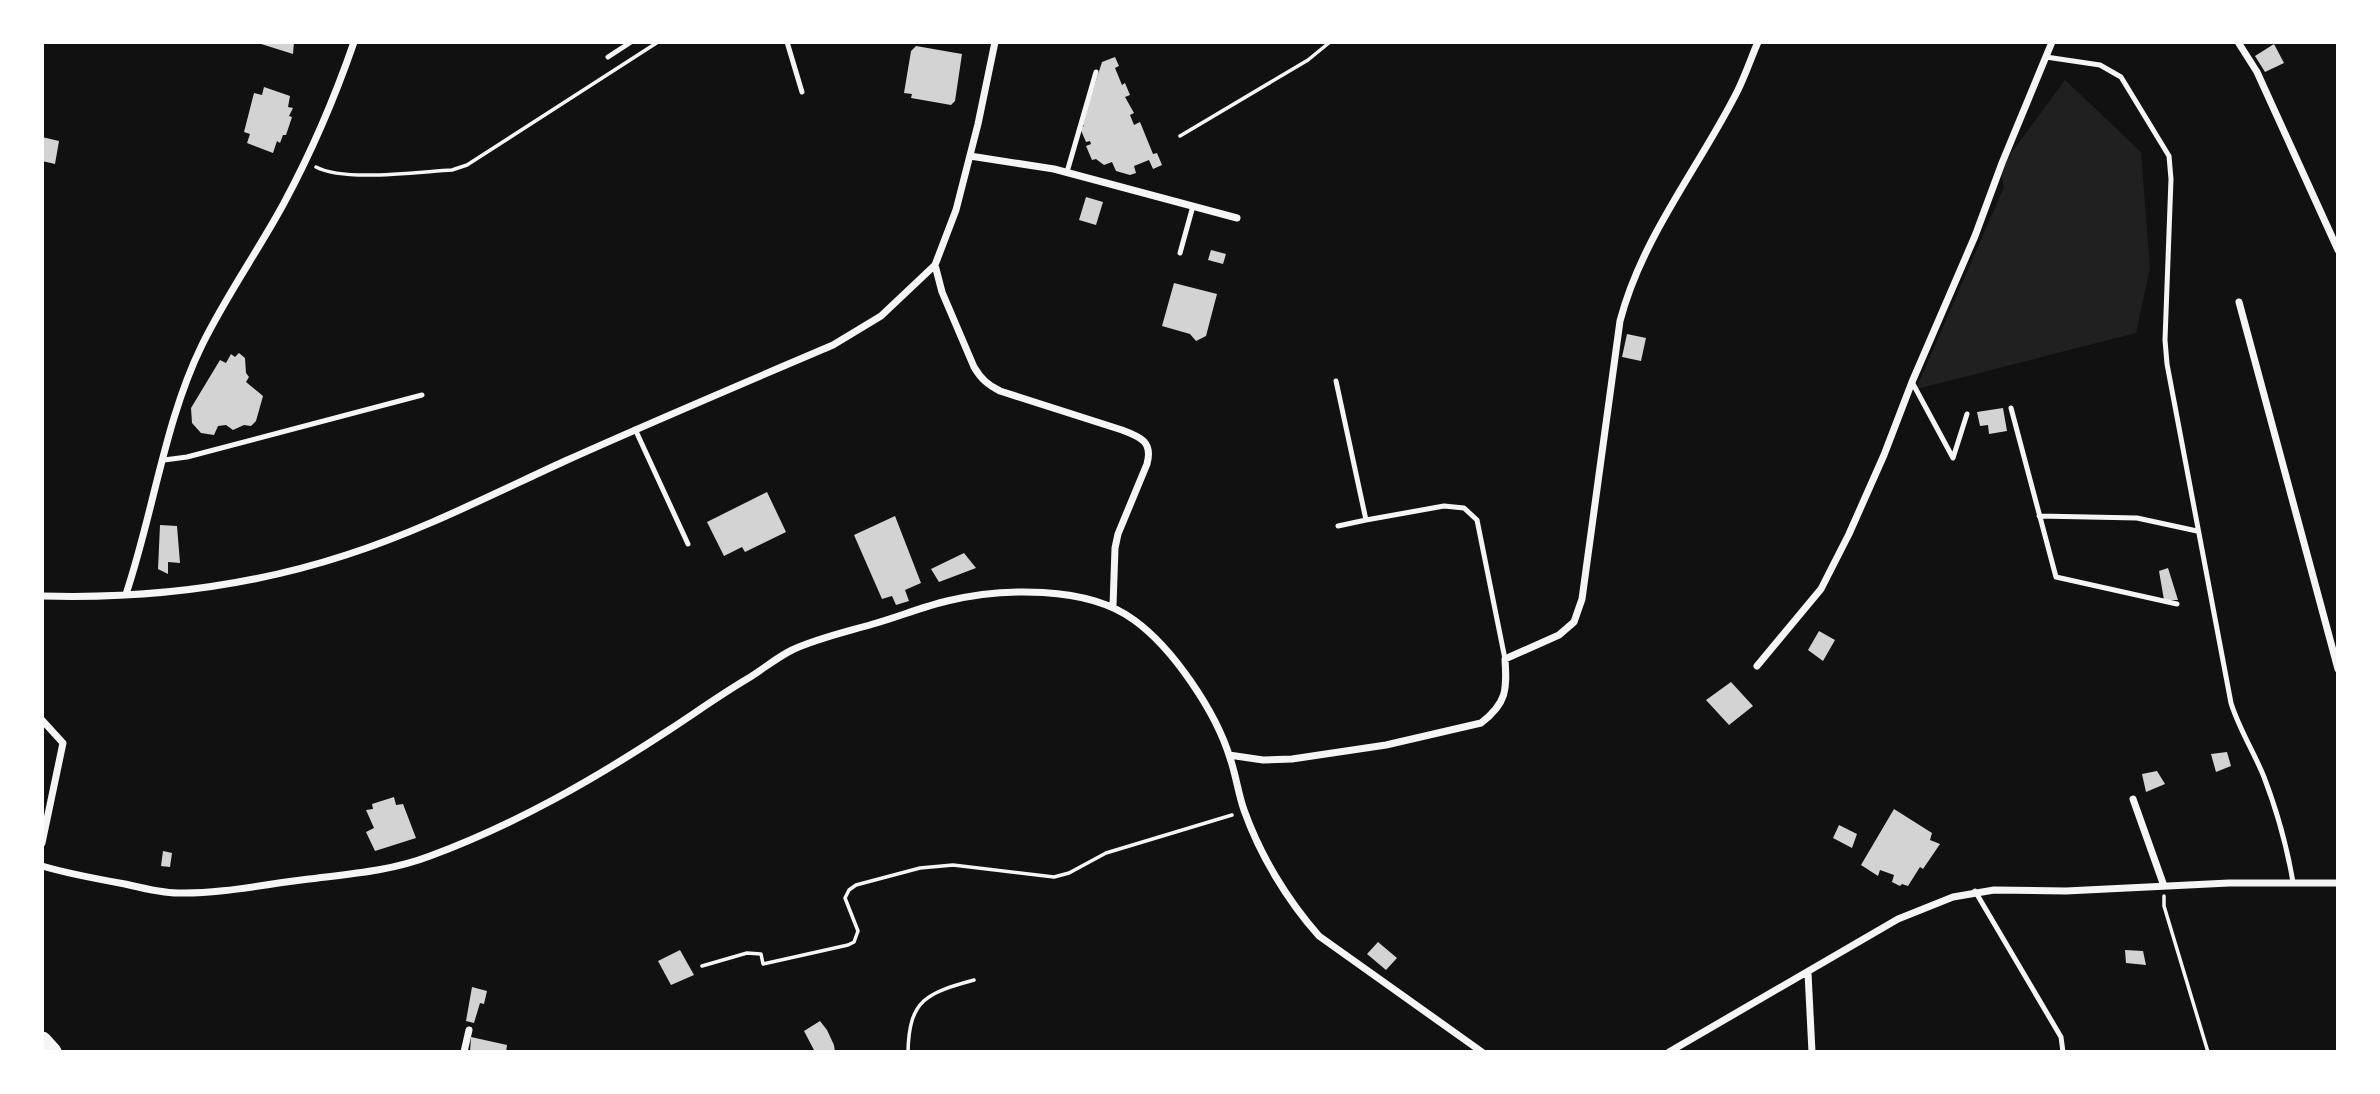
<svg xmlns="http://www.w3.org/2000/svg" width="2380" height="1094" font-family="'Noto Serif',serif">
  <rect width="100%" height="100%" fill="#111"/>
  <!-- green -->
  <path fill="#202020" d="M2065,80L2141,152L2150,268L2136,333L1916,389L2004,187L2000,168Z"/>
  <!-- building -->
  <path fill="#d3d3d3" d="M258,42H294L293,54L258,43Z
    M2274,44L2284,63L2265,72L2255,56Z
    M916,46L962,54L955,101L951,105L911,98L912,94L904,93L911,51Z
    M1115,57L1119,66L1115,68L1122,85L1125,83L1130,95L1125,97L1134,113L1130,115L1134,125L1140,122L1153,154L1157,153L1162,165L1153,169L1149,160L1134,166L1136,173L1130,175L1116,171L1112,162L1104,165L1096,159L1092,160L1086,146L1091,144L1090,141L1086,142L1080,128L1084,126L1082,124L1102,62Z
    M264,87L290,96L288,107L293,108L289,116L292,117L286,135H283L280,143L277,141L273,153L247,143L250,134L244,132L254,93L262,95Z
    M42,137L59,141L55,164L42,161Z
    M1086,197L1103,202L1096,225L1079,220Z
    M1211,250L1226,254L1223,264L1208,260Z
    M1174,283L1217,294L1206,336L1196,341L1190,334L1162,326Z
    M1627,334L1646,338L1641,361L1622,357Z
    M239,353L245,358L246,373L249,377L246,382L263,396L256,421L251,426L244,425L233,430L226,425L218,426L214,435L201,433L192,423L191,408L220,360L226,363L231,354L235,357Z
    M2003,408L2007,431L1989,434L1988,425L1980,426L1977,412Z
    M767,492L786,532L745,552L742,547L724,556L707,522Z
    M895,516L921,583L905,590L909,601L896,605L892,596L882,599L854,535Z
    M160,525L177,526L180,563L168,562V574L158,569Z
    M964,553L976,568L939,582L931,569Z
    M2168,568L2178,600H2164L2159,571Z
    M1819,631L1835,640L1823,661L1808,650Z
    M1731,682L1753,706L1729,725L1706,700Z
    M2227,752L2231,766L2216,772L2211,754Z
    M2157,771L2165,784L2146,792L2142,774Z
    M394,797L396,805L403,804L416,838L375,851L366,832L374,828L366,810L373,809L372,804Z
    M1894,809L1932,833L1930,840L1940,844L1923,869L1920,867L1908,886L1902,884L1900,886L1892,882L1894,875L1880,870L1878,876L1861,865Z
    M1839,825L1857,834L1852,848L1833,838Z
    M163,851L172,853L170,867L161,866Z
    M1378,942L1397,958L1386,970L1367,954Z
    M680,950L694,975L671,985L658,961Z
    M2125,950L2143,951L2146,965L2126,963Z
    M472,987L487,991L484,1004L480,1003L474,1023L466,1021Z
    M820,1021L827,1030L834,1045L835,1052H815L804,1031Z
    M471,1037L507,1045L506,1052H470Z"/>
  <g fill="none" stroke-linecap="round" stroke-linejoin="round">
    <!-- path -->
    <path stroke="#f5f5f5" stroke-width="3.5" d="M1180,136L1308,60L1330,42
      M316,167C344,182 417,172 452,170L467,165L658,42
      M2164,896V906L2208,1052
      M702,966L747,953L761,954L763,964L848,945L854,942L858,931L845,898L849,890L856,885L920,868L953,865L1054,877L1069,873L1106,853L1232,815
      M908,1052C909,999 927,993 974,980"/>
    <!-- service -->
    <path stroke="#f5f5f5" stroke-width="5" d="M787,42L802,92
      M608,57L631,42
      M2046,57L2100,65L2121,77L2169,156L2171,179L2165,340L2167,364L2231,703C2239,729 2254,752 2264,777C2277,811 2287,847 2293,882
      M1067,172L1096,72
      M1180,253L1193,206
      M1336,381L1366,520L1444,506L1464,508L1477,520L1505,659
      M1912,382L1953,458L1967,414
      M2011,408L2056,577L2177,604
      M635,429L688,544
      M164,460L187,457L422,395
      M2039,516L2137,518L2197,531
      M1338,526L1366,520
      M1975,891L2061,1037L2063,1052"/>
    <!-- minor -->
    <path stroke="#f5f5f5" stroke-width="7" d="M2238,42L2257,72L2338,250
      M970,156L1054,169L1237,218
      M935,265L942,292L974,367C981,379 988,385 1000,391L1122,430C1141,437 1153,442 1147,464L1118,534L1115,548L1113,606
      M2239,302L2338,669
      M126,594C153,514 165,420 202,345C226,296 258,251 284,203C312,151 335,97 354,42
      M42,596C144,599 248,587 346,555C421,531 493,494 565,461C654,421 744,383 833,345L881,316L935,265L956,210L978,124L995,42
      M1757,666L1821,589L1849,534L1884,455L1912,382L1975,236L2002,163L2052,42
      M42,720L63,743L42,843
      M1229,755L1263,760L1292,759L1386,745L1481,723C1507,703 1507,690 1505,659L1559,635L1574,622L1582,599L1620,321C1642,237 1698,169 1737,92C1745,76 1751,58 1758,42
      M2133,799L2164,886
      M42,866C69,874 97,879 125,884C142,888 161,893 178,893C222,894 265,884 309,879C350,874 391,871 430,856C516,824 593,780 669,730C695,713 720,695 747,679C762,670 776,658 792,650C818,638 846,632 873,624C898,617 922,607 947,601C1001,588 1087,585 1134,620C1173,648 1216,712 1230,758C1236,775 1238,793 1244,810C1260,855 1287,900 1319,936L1482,1052
      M1808,973L1812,1052
      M464,1052L469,1030
      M1669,1052L1898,919L1953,897L1994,890L2066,891L2229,883H2338"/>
    <!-- trunk -->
    <path stroke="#f5f5f5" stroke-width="19" d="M42,1041L52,1052"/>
  </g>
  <!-- border -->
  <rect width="2380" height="1094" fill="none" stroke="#ffffff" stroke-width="88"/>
</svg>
